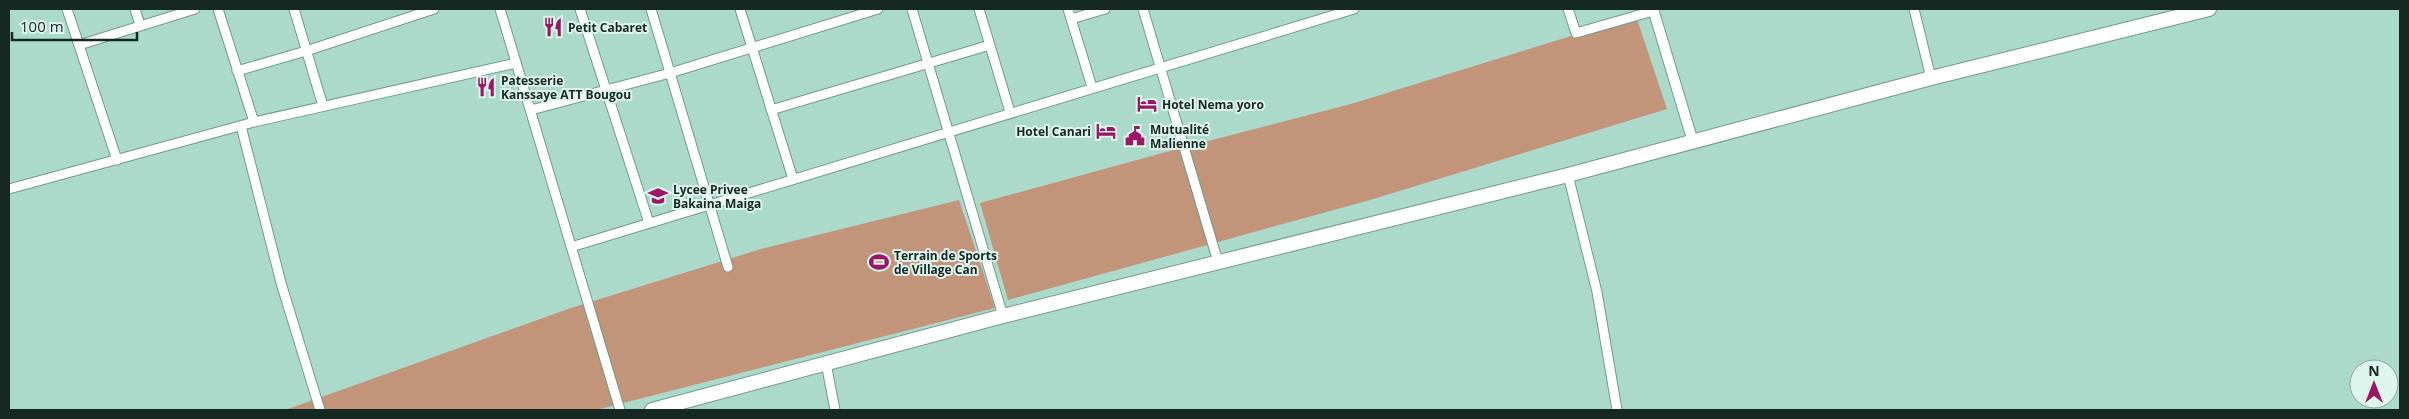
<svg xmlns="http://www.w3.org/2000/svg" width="2409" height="419" font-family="'Open Sans',sans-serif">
  <rect width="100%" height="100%" fill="#acdaca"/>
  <!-- green -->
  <path fill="#c29479" d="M1636,16L1667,109L1370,200L1008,300L980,203L1166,152L1351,104Z
    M959,200L995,308L596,410H285L571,308L761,249Z"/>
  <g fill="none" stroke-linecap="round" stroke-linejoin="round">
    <defs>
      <path id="minor" d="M67,9L117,160
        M135,9L140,25
        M218,9L254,122
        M294,9L323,106
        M500,9L620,410
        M580,9L649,223
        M651,9L728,267
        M740,9L793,179
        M912,9L1003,316
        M979,9L1010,112
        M1068,9L1092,87
        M1143,9L1218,262
        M1568,9L1576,33L1653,11
        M1914,9L1931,78
        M1071,19L1105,9
        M79,45L195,9
        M237,71L306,51L434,9
        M531,110L670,73L878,9
        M771,110L990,45
        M241,126L281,283L320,410
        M1568,175L1597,292L1617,410
        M9,189L254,122L516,63
        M571,247L1354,9
        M826,363L835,410"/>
      <path id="tertiary" d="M1653,9L1693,142"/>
      <path id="primary" d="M652,410L1003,316L1568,175L1931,78L2209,9"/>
    </defs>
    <!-- minor casing -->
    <use href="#minor" stroke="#709c8d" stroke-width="11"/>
    <!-- tertiary casing -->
    <use href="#tertiary" stroke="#709c8d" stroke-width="12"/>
    <!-- primary casing -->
    <use href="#primary" stroke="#709c8d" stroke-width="16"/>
    <!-- minor -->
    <use href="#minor" stroke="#fff" stroke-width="9"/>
    <!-- tertiary -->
    <use href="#tertiary" stroke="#fff" stroke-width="10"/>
    <!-- primary -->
    <use href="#primary" stroke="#fff" stroke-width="14"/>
  </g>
  <!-- icons -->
  <defs>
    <symbol id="restaurant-bare" viewBox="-9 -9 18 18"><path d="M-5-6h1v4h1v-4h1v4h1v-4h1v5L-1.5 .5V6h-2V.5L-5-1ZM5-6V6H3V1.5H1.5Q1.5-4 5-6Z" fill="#9d1565" stroke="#def5ed" stroke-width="2.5" paint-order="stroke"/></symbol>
    <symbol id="hotel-bare" viewBox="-9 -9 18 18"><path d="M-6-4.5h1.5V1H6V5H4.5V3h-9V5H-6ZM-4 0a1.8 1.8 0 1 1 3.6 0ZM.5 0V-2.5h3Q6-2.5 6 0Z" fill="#9d1565" stroke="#def5ed" stroke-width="2.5" paint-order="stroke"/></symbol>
    <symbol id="civic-bare" viewBox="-9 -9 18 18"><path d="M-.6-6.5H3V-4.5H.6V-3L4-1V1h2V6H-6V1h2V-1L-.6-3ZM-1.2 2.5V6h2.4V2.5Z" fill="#9d1565" stroke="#def5ed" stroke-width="2.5" paint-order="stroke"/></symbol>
    <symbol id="school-bare" viewBox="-9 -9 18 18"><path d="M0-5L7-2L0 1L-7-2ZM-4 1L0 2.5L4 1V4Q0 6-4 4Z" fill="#9d1565" stroke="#def5ed" stroke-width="2.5" paint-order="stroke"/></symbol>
    <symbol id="stadium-bare" viewBox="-9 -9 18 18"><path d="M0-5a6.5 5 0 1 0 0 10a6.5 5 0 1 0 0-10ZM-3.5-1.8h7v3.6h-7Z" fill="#9d1565" stroke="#def5ed" stroke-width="2.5" paint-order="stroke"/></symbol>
  </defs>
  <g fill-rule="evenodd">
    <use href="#restaurant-bare" x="539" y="13" width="28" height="28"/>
    <use href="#restaurant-bare" x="472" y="73" width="28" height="28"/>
    <use href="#hotel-bare" x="1133" y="90" width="28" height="28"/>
    <use href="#hotel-bare" x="1092" y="117" width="28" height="28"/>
    <use href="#civic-bare" x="1121" y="122" width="28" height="28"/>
    <use href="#school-bare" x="644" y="182" width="28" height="28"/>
    <use href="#stadium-bare" x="865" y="248" width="28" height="28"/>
  </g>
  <g text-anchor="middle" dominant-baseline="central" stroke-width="4" stroke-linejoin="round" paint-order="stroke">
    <!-- poi labels -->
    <g font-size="12" font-weight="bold" fill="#162822" stroke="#def5ed" text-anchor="start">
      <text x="568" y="27">Petit Cabaret</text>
      <text x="501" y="80">Patesserie<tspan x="501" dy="14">Kanssaye ATT Bougou</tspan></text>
      <text x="1162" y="104">Hotel Nema yoro</text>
      <text x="1150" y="129">Mutualité<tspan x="1150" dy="14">Malienne</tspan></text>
      <text x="1091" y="131" text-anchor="end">Hotel Canari</text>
      <text x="673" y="189">Lycee Privee<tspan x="673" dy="14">Bakaina Maiga</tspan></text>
      <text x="894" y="255">Terrain de Sports<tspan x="894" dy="14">de Village Can</tspan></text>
    </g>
  </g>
  <!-- border -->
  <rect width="2409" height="419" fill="none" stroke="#162822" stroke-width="20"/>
  <!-- north arrow -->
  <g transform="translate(2374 384)"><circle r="24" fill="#def5ed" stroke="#8ea39c"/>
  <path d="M0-4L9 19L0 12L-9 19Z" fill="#9d1565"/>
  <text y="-8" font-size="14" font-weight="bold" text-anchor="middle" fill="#162822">N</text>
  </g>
  <!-- scale -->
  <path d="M12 32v8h125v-8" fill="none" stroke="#162822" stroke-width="2.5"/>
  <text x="20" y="32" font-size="15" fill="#162822" stroke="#def5ed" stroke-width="4" paint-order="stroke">100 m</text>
</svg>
